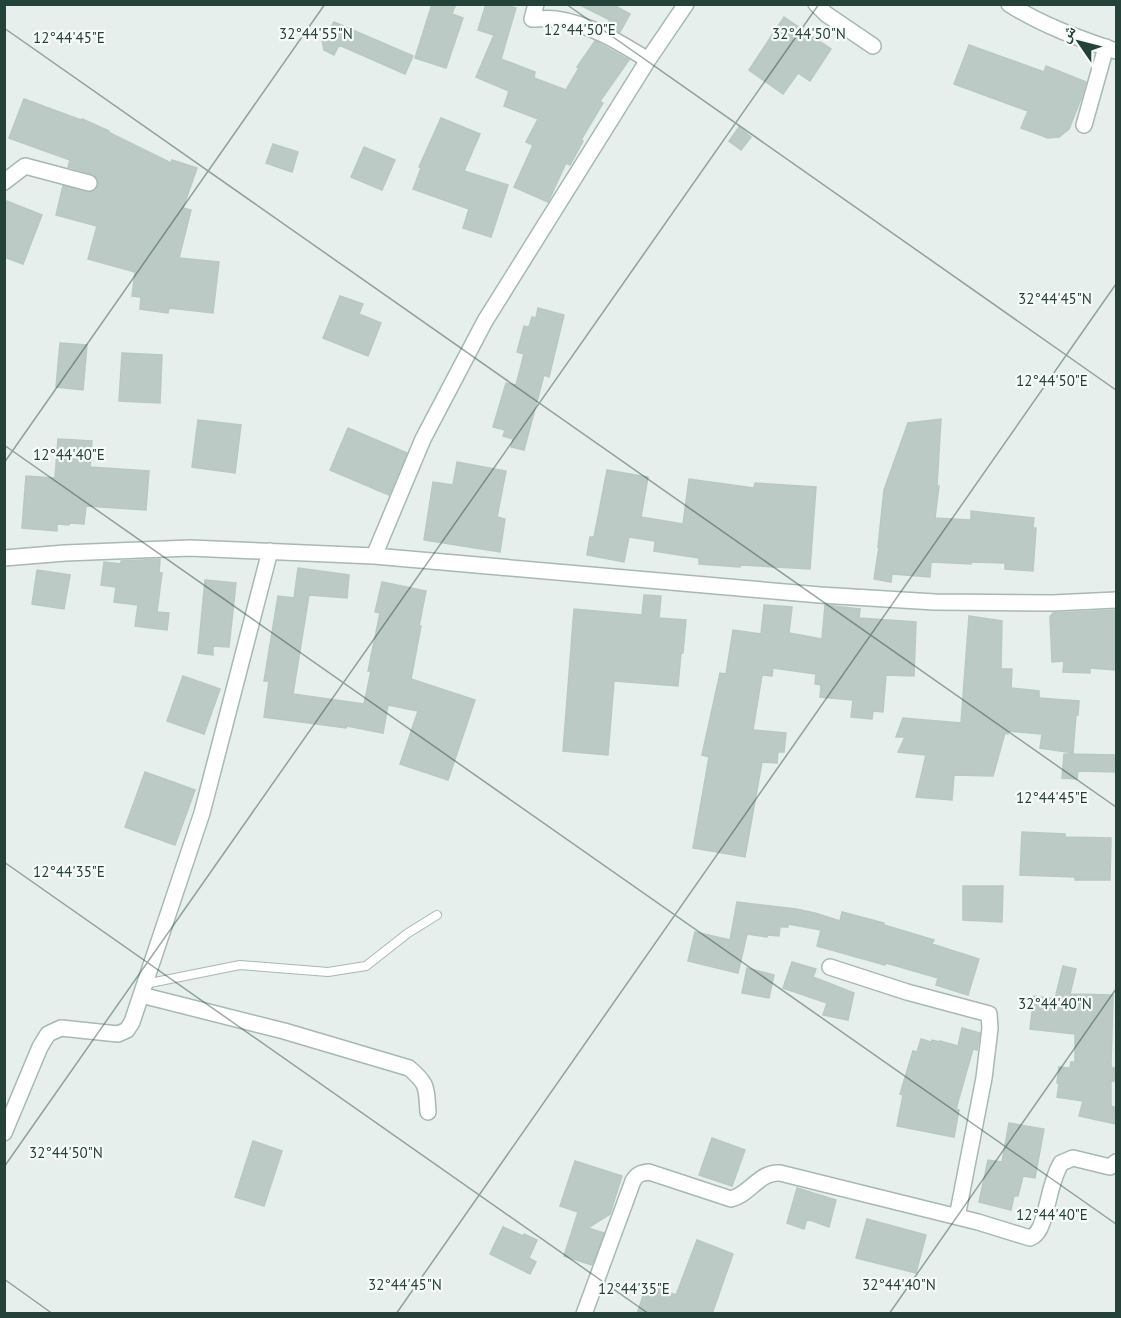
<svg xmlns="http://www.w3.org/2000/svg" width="1121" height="1318" font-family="'PT Sans','Noto Naskh Arabic',sans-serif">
  <rect width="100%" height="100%" fill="#e6efeb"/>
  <!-- building -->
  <path fill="#bbcac4" stroke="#b8c9c2" stroke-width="1.5" d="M432,4H456L452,14L463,18L446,68L415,58Z
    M486,4H502L516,8L501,59L535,72L534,78L566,90L579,68L577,67L595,41L629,60L600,101L603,103L581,140L583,141L570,165L566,163L548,202L514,187L533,145L526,142L538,119L504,106L509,91L476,77L494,35L478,30Z
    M578,4H612L630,14L620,32L606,25L610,20Z
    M784,17L831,49L810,81L798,73L783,94L749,70Z
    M334,22L413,56L405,74L339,45L334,55L324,50L322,40Z
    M969,45L1044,72L1046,66L1086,82L1081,99L1069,129L1059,137L1048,138L1021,128L1028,111L954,84Z
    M24,99L81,120L82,119L109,131L108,132L171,163L172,160L197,168L183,208L191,210L179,258L219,262L213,313L169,308L168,313L140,309L141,297L132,296L135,272L88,259L97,226L56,215L63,186L91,192L96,189L99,185L98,180L95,176L92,174L68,167L70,160L9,138Z
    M441,118L480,134L464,171L508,185L491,237L463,228L469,209L413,189L421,168L419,167Z
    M739,127L751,137L741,150L729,141Z
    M273,144L298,152L292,172L266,163Z
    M364,147L395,160L382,190L351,177Z
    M4,200L42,215L23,264L4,257Z
    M340,296L363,304L359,314L381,323L368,356L323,338Z
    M538,308L564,315L549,377L544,375L524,450L511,447L513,439L503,436L505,430L493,427L506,383L516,385L524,354L517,352L524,326L529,327L532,317L536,318Z
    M60,343L87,345L83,390L56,387Z
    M122,353L162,355L160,403L119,401Z
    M941,419L937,486H939L935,518L971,520V511L1034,518L1033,528H1036L1033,571L1005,569V563L971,562V564L931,562L930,577L892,574L891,582L874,579L879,547H878L884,490L908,423Z
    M198,420L241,425L235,473L192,467Z
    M348,428L407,453L389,495L330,470Z
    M58,439L92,441L90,467L149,471L146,510L86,506L84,524L69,523V525L57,524V531L22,528L26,476L55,478Z
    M457,462L506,471L497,517L505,519L500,552L424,540L433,482L453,485Z
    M607,470L648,477L641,517L683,524L689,479L754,488L755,483L816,487L810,569L741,565L740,567L699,564V558L654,551L655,541L629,537L624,562L587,555L590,537H594Z
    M160,559L159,573H162L157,612L169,613L167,630L135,626L138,605L114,602L116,587L101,585L104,562L121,564V561Z
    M298,568L349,575L347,598L309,595L293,694L364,704L371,671H368L380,613L375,612L382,582L426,591L419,626H421L411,679L475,700L448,780L400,764L418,711L388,705L383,733L347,726L346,728L264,717L269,681H264L278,596L294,598Z
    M37,570L70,575L64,609L32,604Z
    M205,580L236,583L229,647L213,646V655L198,653Z
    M644,595L661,596L659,618L686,620L683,653H681L678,686L614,681L608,755L563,751L574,609L642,615Z
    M764,605L792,607L789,633L822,639L825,605L860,609L859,618L916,622L914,676L886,675L883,712L873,711L872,719L851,717L853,700L820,697L821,685L815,684L816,674L773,668L772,676L762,675L753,730L786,733L784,752H778L777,763L762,762L745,857L693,848L709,757L702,755L720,673L726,674L733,630L761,634Z
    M1116,610L1115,670L1090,668V673L1063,672L1064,661L1052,662L1050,617L1053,613Z
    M969,616L1002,621L1001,669H1012L1011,688L1039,691V698L1079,701L1078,715H1076L1073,753L1040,748L1042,734L1008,731V734L1005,733L993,776L954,775L952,800L916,797L926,755L898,752L905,737H896L903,718L961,723Z
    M183,676L220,689L204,734L167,721Z
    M1064,754L1116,755V772L1078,771L1077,779L1062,778Z
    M145,772L195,790L175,845L125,827Z
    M1022,832L1065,834V837L1111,838L1110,880H1075V877L1020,875Z
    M963,886H1003L1002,922L963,920Z
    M737,902L796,909L815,913L840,921L842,912L884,923V925L934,940L932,944L979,959L968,995L936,985L938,978L886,963L885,965L817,946L821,930L788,924V927H780L779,936L768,935L767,937L747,934L738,973L688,961L695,932L730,940Z
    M792,962L816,969L813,977L854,993L848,1020L823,1015L827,1003L783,988Z
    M1063,966L1076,969L1070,994L1113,995L1111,1065L1112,1068H1116V1081H1111V1106L1116,1108V1124L1079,1116L1083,1101L1057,1097L1059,1083H1057L1059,1067L1070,1068L1071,1062H1075V1034L1030,1029L1034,996L1055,999Z
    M747,968L774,975L769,998L742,993Z
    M962,1028L980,1033L977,1050L973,1049L956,1109L959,1110L954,1137L897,1126L903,1095L900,1094L913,1051L917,1052L921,1039L931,1042L932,1040L940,1042V1041L958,1046Z
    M1009,1123L1044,1129L1035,1178L1023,1176L1018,1196H1014L1011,1210L979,1202L988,1160L1002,1162Z
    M712,1138L745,1150L732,1186L699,1175Z
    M253,1141L282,1151L264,1206L235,1197Z
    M575,1161L622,1176L610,1214L588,1228L604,1233L592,1265L564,1256L578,1212L560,1206Z
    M797,1188L836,1200L829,1227L807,1219L804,1229L787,1223Z
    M867,1219L926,1235L916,1273L856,1258Z
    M503,1227L523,1236L524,1234L537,1240L529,1258L536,1262L530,1274L490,1254Z
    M697,1240L733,1254L712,1314H637L647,1284L676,1295Z"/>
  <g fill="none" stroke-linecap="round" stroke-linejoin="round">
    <defs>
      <path id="lane" d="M145,984L240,965L328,972L366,966L408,933L437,915"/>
      <path id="street" d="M536,4L532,19C540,19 548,18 556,19C590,24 619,42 648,60
        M816,4L826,14L873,46
        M1009,4C1041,25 1081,39 1116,51
        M1084,125L1106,47
        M4,182L25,166L89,183
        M374,556L423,439L485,321L648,60L686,4
        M4,558L65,553L190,548L374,556L820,595L935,602L1053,603L1116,600
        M830,967L907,992L989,1014L990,1028L984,1078L957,1217
        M141,995L284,1031L409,1068C429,1085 426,1088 428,1112
        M4,1133L40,1047L48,1034L61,1028L118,1034L127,1030L132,1022L202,813L270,551
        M584,1314L633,1181C637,1174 641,1173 649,1172L731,1199C749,1195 760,1171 780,1173L978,1222L1030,1238C1035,1236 1037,1233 1040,1228C1049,1207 1049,1184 1061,1163L1073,1158L1110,1167L1116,1162"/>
    </defs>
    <!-- lane casing -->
    <use href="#lane" stroke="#a8b8b2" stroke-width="10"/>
    <!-- street casing -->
    <use href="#street" stroke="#a8b8b2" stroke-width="18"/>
    <!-- lane -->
    <use href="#lane" stroke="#fff" stroke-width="8"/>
    <!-- street -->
    <use href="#street" stroke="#fff" stroke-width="15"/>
  </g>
  <!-- ticks -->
  <path fill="none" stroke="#24423a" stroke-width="1.5" stroke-opacity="0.45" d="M566,4L1116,390M4,28L1116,807M4,445L1116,1224M4,463L325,4M4,862L649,1314M4,1167L819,4M4,1279L53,1314M396,1314L1116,284M889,1314L1116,989"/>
  <g font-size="15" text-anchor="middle" fill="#24423a" stroke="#f7fbf9" stroke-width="4.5" stroke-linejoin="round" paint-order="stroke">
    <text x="580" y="35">12°44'50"E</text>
    <text x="316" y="39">32°44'55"N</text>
    <text x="809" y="39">32°44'50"N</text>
    <text x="69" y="43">12°44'45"E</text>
    <text x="1055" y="304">32°44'45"N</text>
    <text x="1052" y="386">12°44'50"E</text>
    <text x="69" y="460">12°44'40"E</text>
    <text x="1052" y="803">12°44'45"E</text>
    <text x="69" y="877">12°44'35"E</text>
    <text x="1055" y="1009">32°44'40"N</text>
    <text x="66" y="1158">32°44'50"N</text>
    <text x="1052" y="1220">12°44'40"E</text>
    <text x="405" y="1290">32°44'45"N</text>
    <text x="899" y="1290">32°44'40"N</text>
    <text x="634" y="1294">12°44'35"E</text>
  </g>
  <!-- border -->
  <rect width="1121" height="1318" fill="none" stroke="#24423a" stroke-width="12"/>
  <!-- north arrow -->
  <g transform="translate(1079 42) rotate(305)" stroke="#f7fbf9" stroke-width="4.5" paint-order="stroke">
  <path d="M0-4.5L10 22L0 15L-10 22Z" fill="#24423a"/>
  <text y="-9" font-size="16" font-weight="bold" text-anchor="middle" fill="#24423a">ش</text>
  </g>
</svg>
